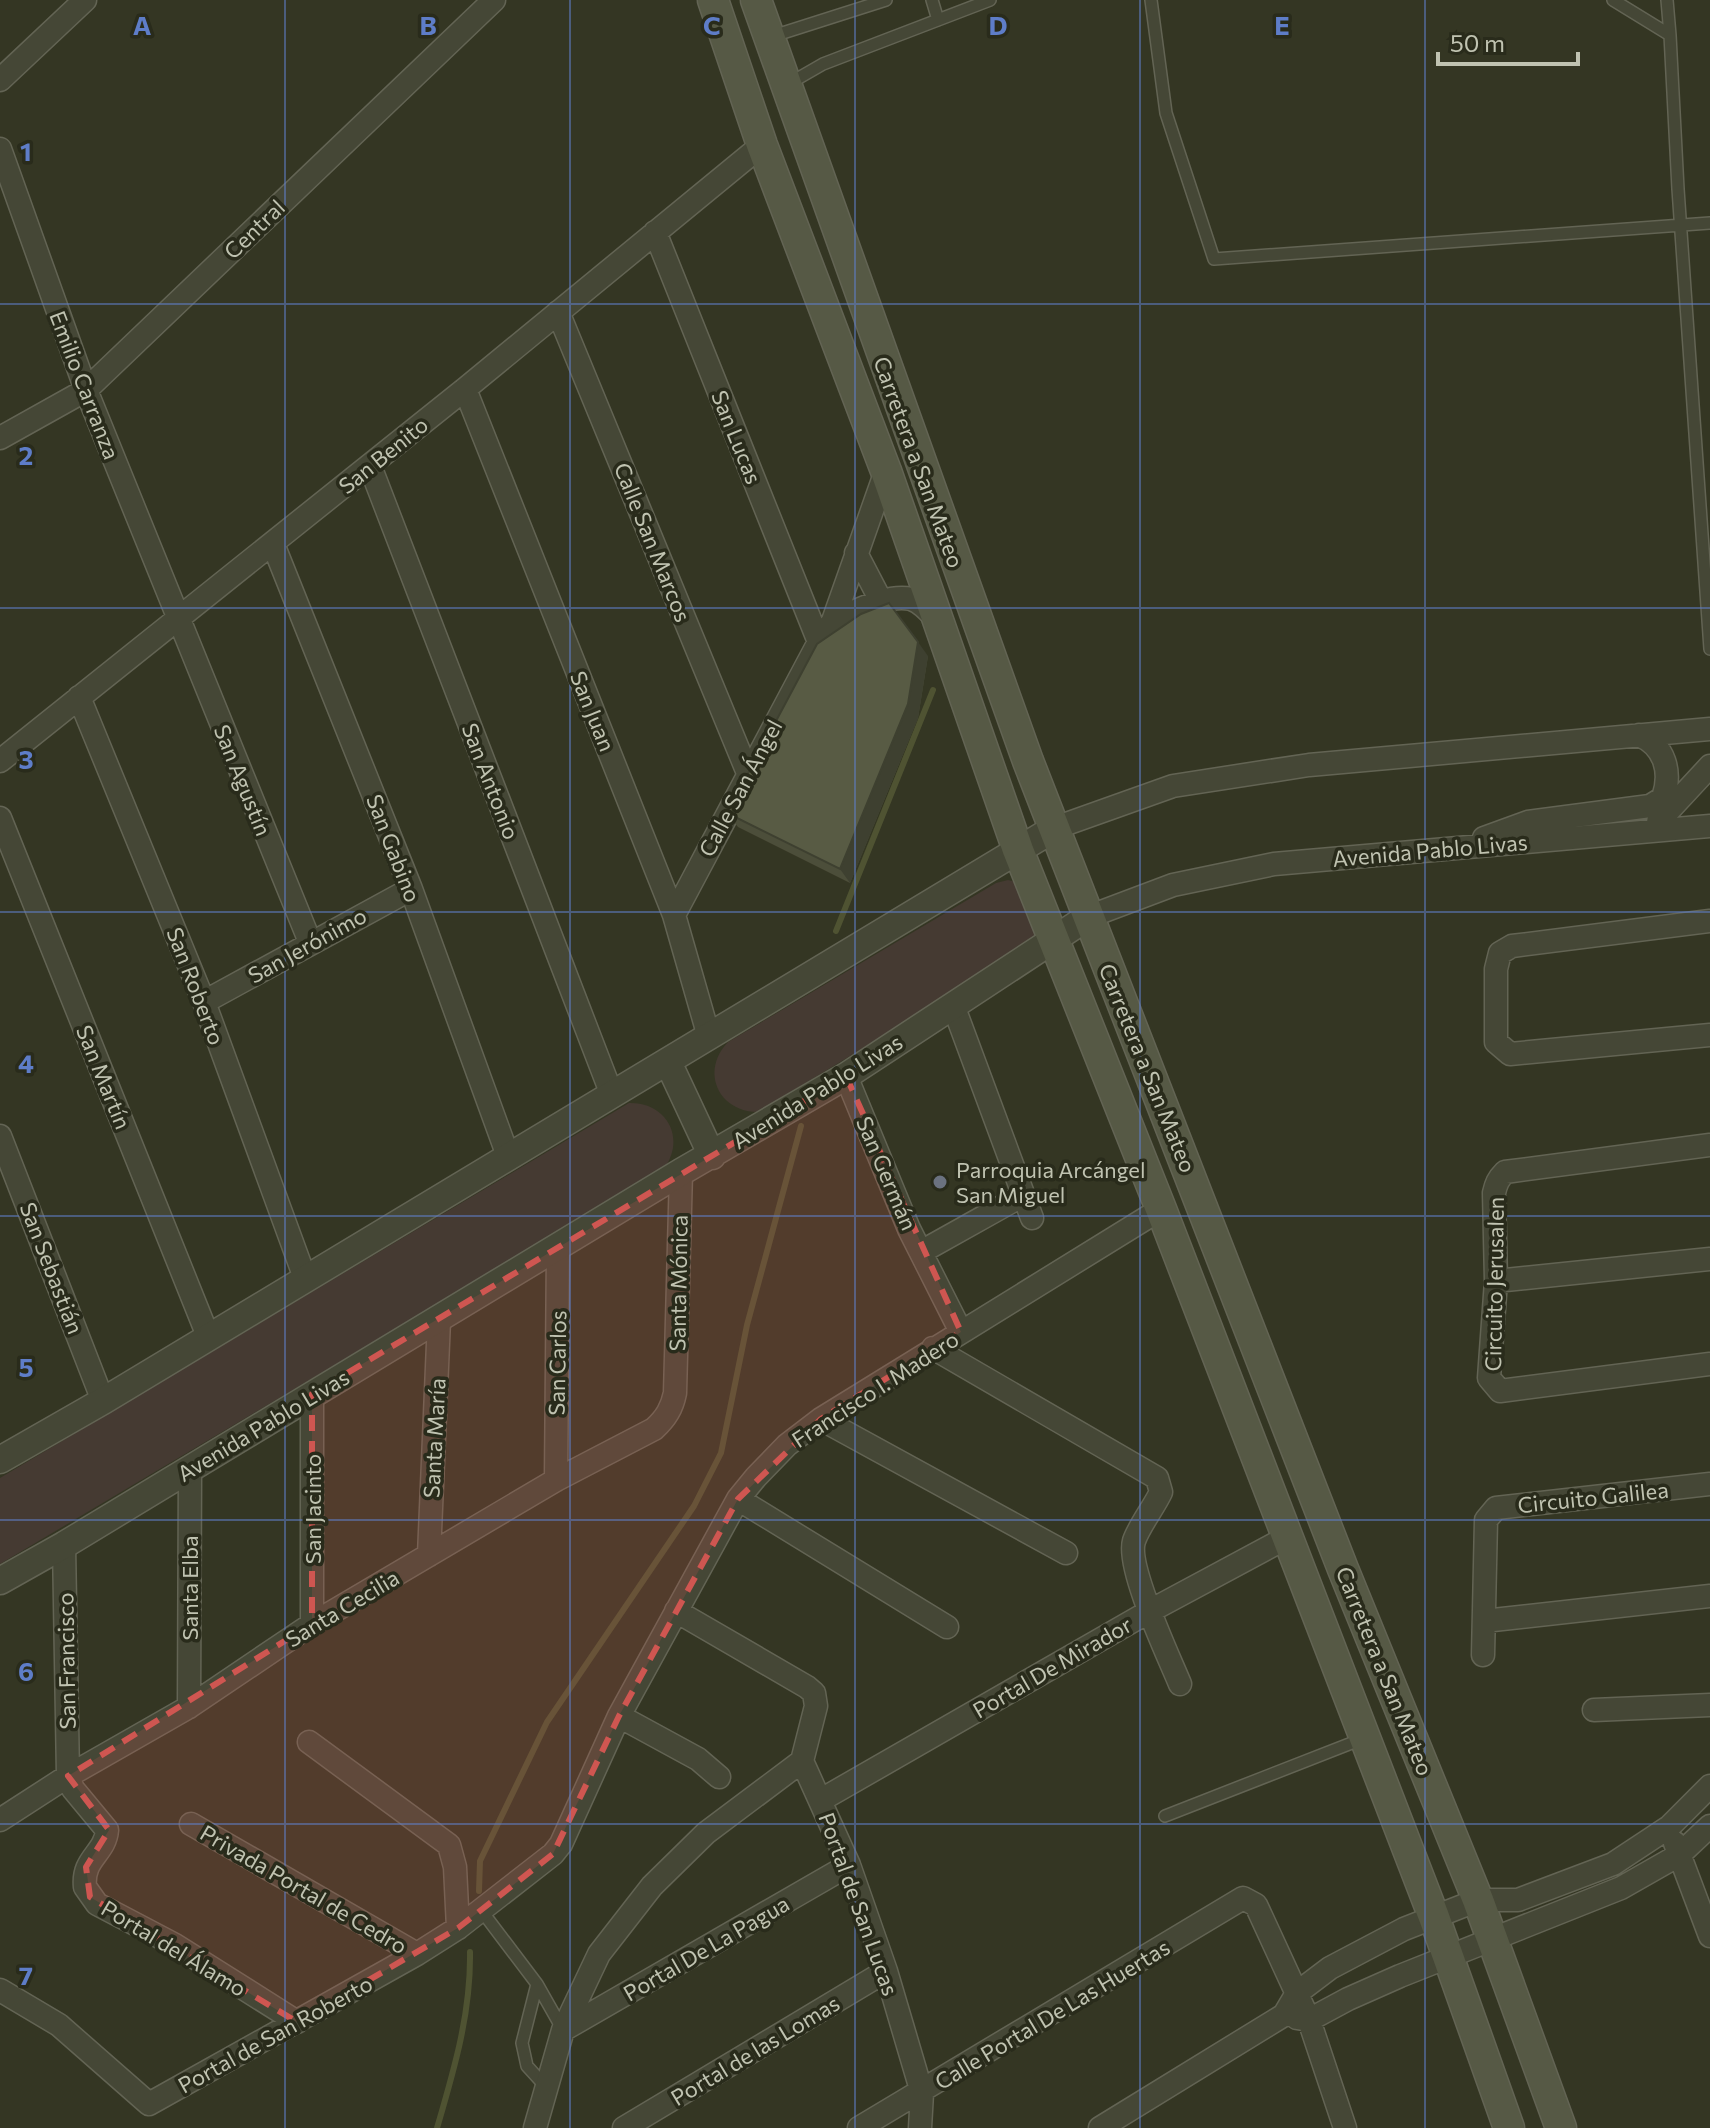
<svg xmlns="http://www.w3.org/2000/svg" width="1710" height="2128" font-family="Commissioner,sans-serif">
  <rect width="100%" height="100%" fill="#343623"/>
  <!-- green -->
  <path fill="#453a32" d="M1008,880L1016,882L1037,935L1021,952L758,1112C718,1112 700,1071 728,1042L996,883Z
    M629,1103C667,1102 687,1139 663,1170L0,1564V1478Z"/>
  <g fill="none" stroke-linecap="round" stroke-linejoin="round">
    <!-- stream -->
    <path stroke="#4f5332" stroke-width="6" d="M836,931L933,690
      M479,1891L480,1861L547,1722L694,1506L721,1453L747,1325L801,1126
      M437,2128C454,2070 471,2013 470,1952"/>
    <defs>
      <path id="service" d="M932,0L938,20
        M1151,0L1166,113L1214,259L1710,223
        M1613,0L1670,35L1678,189L1710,649
        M1667,0L1670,35
        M770,37L886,0
        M790,83L823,64L990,0
        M1165,1816L1362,1739
        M481,1910L537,1984L563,2030
        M537,1984L522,2043L527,2066L547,2088"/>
      <path id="minor" d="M0,80L85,0
        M0,149L86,390L310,942
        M655,232L819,642
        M558,312L748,773
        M465,389L674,915L709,1037
        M0,438L86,390L494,0
        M370,466L612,1095
        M273,544L411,889L508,1156
        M856,553L881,601
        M833,621C853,613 888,593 911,599C921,602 929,611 936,619
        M79,697L204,1002L305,1278
        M0,761L465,389L762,145
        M0,818L208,1336
        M1658,822L1710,766
        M1055,828L1173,786L1309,765L1710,729
        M1484,838L1528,822L1650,806L1663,798C1672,772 1665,746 1639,735
        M674,915L819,642L833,621L886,471
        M1088,917L1173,885L1274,864L1710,826
        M1710,921L1512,946L1500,953L1496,969V1042L1510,1054L1710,1035
        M204,1002L411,889
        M953,1005L1032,1218
        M846,1076L909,1229L961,1332
        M0,1136L103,1401
        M1710,1145L1505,1172C1498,1179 1496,1184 1494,1193L1496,1281L1489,1378L1500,1391L1710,1364
        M921,1252L1023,1195
        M1496,1281L1710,1259
        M933,1348L1157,1478L1161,1492C1154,1507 1139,1526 1134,1541C1126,1567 1169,1657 1180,1684
        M821,1419L1066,1553
        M556,1480L558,1247
        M738,1499L947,1627
        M64,1545L68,1776L73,1789L107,1830C105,1854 82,1858 85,1887L97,1904L175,1945L297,2022
        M429,1555L439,1320
        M676,1611L807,1687L814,1693L816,1706L802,1761L849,1865L886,1971L922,2093L920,2128
        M1484,1621L1710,1596
        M312,1624V1394
        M1483,1655L1486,1520L1496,1508L1710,1484
        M189,1707L190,1469
        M1594,1710L1710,1705
        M619,1716L698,1759L719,1777
        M309,1742L449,1845L455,1867L458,1928
        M821,1800L1150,1611L1286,1538
        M0,1820L68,1776L189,1707L312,1624L556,1480L654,1429C666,1418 672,1408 675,1393L681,1172
        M191,1824L417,1954
        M1675,1843L1710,1936
        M0,1990L59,2025L149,2104L417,1954L458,1928L553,1854L561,1844L619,1716L738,1499L756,1477L787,1445L821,1419L1161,1209
        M1297,2018L1309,2020L1348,1999L1400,1976L1621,1888L1679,1855L1710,1826
        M563,2030L849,1865
        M535,2128L563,2030L599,1954L652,1886L706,1833L802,1761
        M624,2128L886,1971
        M859,2128L1243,1898L1256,1905L1309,2020L1345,2128
        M1100,2128L1284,2015L1297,1993L1330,1968L1404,1929L1478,1900H1518L1613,1864L1669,1827L1710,1786"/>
      <path id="tertiary" d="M668,1062L712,1156
        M0,1460L103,1401L1055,828
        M0,1581L64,1545L681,1172L846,1076L1088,917"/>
      <path id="secondary" d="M713,0L762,145L886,471L1018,850L1161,1209L1434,1917L1509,2128
        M756,0L1028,761L1343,1569L1478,1900L1561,2128"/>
    </defs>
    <!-- service casing -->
    <use href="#service" stroke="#636454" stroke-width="14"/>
    <!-- minor casing -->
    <use href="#minor" stroke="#636454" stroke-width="25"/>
    <!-- tertiary casing -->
    <use href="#tertiary" stroke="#636454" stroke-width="29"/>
    <!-- secondary casing -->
    <use href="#secondary" stroke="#636454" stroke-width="33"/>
    <!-- service -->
    <use href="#service" stroke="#454736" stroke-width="11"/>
    <!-- minor -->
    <use href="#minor" stroke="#454736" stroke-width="22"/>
    <!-- tertiary -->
    <use href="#tertiary" stroke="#454736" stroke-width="26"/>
    <!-- secondary -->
    <use href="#secondary" stroke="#565945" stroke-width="30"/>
  </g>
  <!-- wall -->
  <path fill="#4c4e3a" d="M928,656L918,718L850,883L738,827L727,813Z"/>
  <!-- shaded-wall -->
  <path fill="#3e4030" d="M918,642L928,656L918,718L850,883L840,869Z"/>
  <!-- building -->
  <path fill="#585b44" stroke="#3e4030" stroke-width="2" d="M889,603L918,642L908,704L840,869L727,813L817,644L861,614Z"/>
  <!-- marked area -->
  <path fill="#cf5651" fill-opacity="0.2" stroke="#cf5651" stroke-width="6" stroke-dasharray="16 10" stroke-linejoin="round" d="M846,1076L961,1332L821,1419L738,1499L619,1716L553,1854L458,1928L297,2022L90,1897L86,1867L109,1830L68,1776L312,1624V1394Z"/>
  <!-- grid -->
  <path fill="none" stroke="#5e7dc8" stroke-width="2" stroke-opacity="0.55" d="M285,0V2128M570,0V2128M855,0V2128M1140,0V2128M1425,0V2128M0,304H1710M0,608H1710M0,912H1710M0,1216H1710M0,1520H1710M0,1824H1710"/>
  <!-- markers -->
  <circle fill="#6b7280" stroke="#292b1b" stroke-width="3" cx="940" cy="1182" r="8"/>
  <g text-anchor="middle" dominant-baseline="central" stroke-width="7" stroke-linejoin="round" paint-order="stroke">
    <!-- street labels -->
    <g font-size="22" fill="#c0c3b1" stroke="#292b1b">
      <text transform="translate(254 229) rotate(-44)">Central</text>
      <text transform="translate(85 385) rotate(69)">Emilio Carranza</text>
      <text transform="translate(737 437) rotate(68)">San Lucas</text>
      <text transform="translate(383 455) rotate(-39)">San Benito</text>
      <text transform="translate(919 462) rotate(70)">Carretera a San Mateo</text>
      <text transform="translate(653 542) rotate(68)">Calle San Marcos</text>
      <text transform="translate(593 711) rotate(68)">San Juan</text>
      <text transform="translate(243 780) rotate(68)">San Agustín</text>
      <text transform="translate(491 781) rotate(69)">San Antonio</text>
      <text transform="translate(740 788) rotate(-62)">Calle San Ángel</text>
      <text transform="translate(394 848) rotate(69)">San Gabino</text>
      <text transform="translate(1430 850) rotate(-5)">Avenida Pablo Livas</text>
      <text transform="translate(307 945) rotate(-29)">San Jerónimo</text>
      <text transform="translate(196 986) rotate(69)">San Roberto</text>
      <text transform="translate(1148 1068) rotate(68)">Carretera a San Mateo</text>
      <text transform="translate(104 1077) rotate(68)">San Martín</text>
      <text transform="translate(817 1091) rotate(-32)">Avenida Pablo Livas</text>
      <text transform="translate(887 1173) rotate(67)">San Germán</text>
      <text transform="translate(52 1268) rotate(69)">San Sebastián</text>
      <text transform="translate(678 1283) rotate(-89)">Santa Mónica</text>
      <text transform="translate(1494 1284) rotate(-89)">Circuito Jerusalen</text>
      <text transform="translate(557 1363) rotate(-89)">San Carlos</text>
      <text transform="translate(875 1389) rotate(-33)">Francisco I. Madero</text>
      <text transform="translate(263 1425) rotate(-31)">Avenida Pablo Livas</text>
      <text transform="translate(434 1438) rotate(-87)">Santa María</text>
      <text transform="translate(1593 1497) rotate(-6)">Circuito Galilea</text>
      <text transform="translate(312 1509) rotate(-90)">San Jacinto</text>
      <text transform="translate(189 1588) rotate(-90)">Santa Elba</text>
      <text transform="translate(342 1608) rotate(-31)">Santa Cecilia</text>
      <text transform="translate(66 1661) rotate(-91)">San Francisco</text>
      <text transform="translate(1052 1667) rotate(-30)">Portal De Mirador</text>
      <text transform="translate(1385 1671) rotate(68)">Carretera a San Mateo</text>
      <text transform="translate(304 1889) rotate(30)">Privada Portal de Cedro</text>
      <text transform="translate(859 1904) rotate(70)">Portal de San Lucas</text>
      <text transform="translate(174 1948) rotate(31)">Portal del Álamo</text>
      <text transform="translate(706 1948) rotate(-30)">Portal De La Pagua</text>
      <text transform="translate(1052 2014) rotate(-31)">Calle Portal De Las Huertas</text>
      <text transform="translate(275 2034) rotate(-29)">Portal de San Roberto</text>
      <text transform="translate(755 2050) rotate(-31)">Portal de las Lomas</text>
    </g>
    <!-- poi labels -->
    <g font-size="22" fill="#c0c3b1" stroke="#292b1b" text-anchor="start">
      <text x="956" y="1169">Parroquia Arcángel<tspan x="956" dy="25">San Miguel</tspan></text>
    </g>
  </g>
  <g font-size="26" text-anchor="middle" font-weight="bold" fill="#5e7dc8" stroke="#292b1b" stroke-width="7" stroke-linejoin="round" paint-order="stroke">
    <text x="142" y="35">A</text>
    <text x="428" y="35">B</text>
    <text x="712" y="35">C</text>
    <text x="998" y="35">D</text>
    <text x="1282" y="35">E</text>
    <text x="26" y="161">1</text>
    <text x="26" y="465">2</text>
    <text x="26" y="769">3</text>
    <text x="26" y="1073">4</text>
    <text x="26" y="1377">5</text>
    <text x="26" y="1681">6</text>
    <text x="26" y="1985">7</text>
  </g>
  <!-- scale -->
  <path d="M1438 52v12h140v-12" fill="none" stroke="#c0c3b1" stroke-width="4"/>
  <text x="1450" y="52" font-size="24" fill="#c0c3b1" stroke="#292b1b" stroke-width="6" paint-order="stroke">50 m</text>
</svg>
